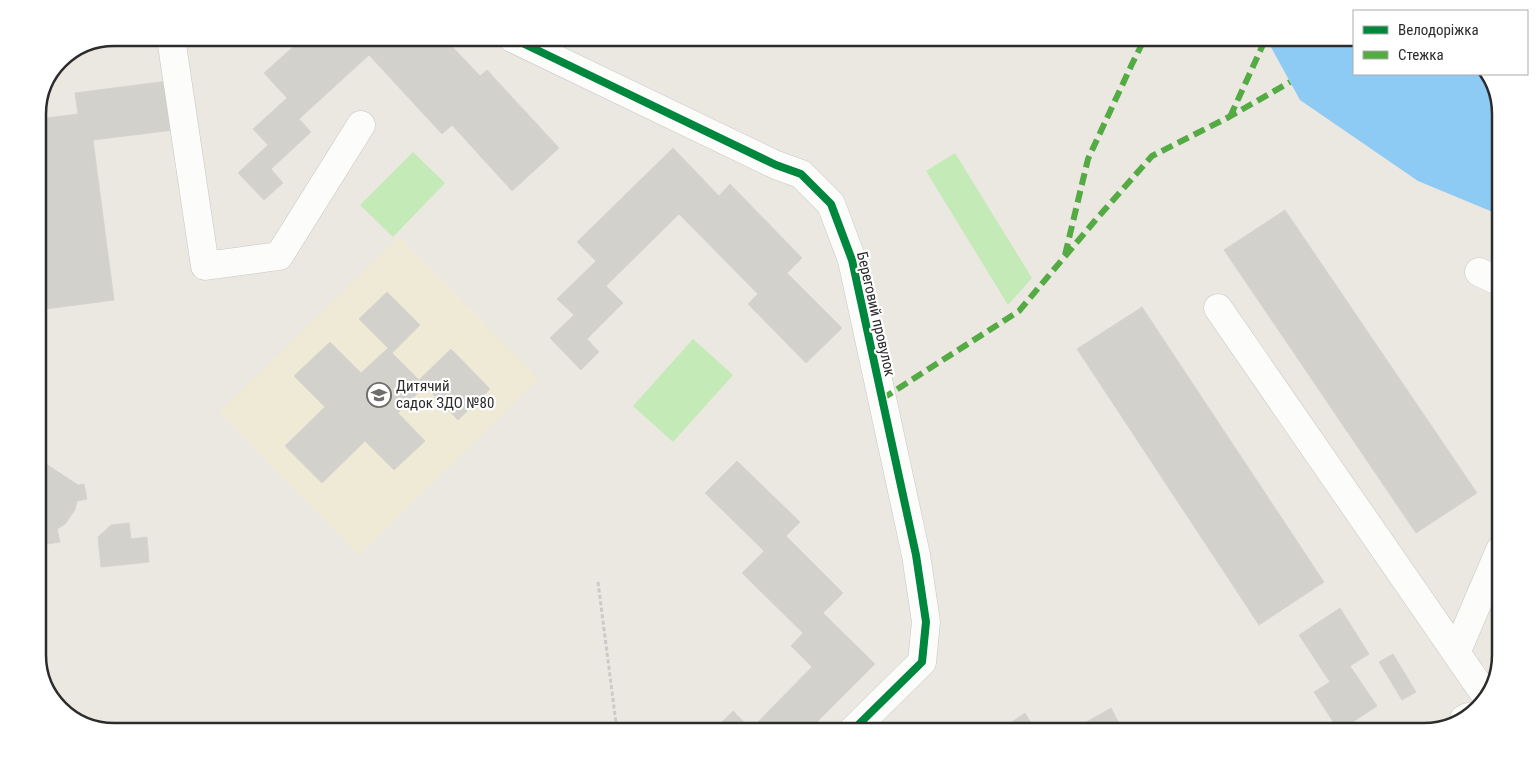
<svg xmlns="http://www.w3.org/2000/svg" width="1538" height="769" font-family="'Roboto Condensed',sans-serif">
  <rect width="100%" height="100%" fill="#ebe8e1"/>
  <!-- education -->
  <path fill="#efead5" d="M399,237L539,379L359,555L219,412Z"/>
  <!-- green -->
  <path fill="#c4eab7" d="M413,152L445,183L393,237L360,205Z
    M955,153L1032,278L1008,305L926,171Z
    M693,339L733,375L673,442L633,406Z"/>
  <!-- water -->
  <path fill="#8dcaf4" d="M1266,38H1354V74H1488L1500,109V215L1418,181L1300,100Z"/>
  <!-- building -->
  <path fill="#d3d1cc" stroke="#d6d4cd" d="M303,38H444L480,76L487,70L559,148L512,191L452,125L442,134L369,55L299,119L311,132L271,169L283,183L264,200L238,173L268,145L253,129L287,98L264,73Z
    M168,81L174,130L93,140L114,300L38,310V119L78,114L75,93Z
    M673,148L719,196L730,184L802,258L787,273L842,328L806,363L748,304L758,294L679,214L606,286L623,303L587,339L599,352L581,370L550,338L574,315L557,299L596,261L577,242Z
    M1285,210L1477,493L1416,533L1224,250Z
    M387,292L420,325L392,353L419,380L451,349L490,389L458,420L425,386L398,413L425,441L394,470L365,441L322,483L285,446L325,407L294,376L330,342L361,373L388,348L359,319Z
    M1142,307L1324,582L1259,625L1077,349Z
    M45,455L46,464L78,485L84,484L87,499L77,501L75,510L65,524L57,529L60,542L41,545L38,533V456Z
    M737,461L800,522L786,536L843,593L823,613L875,664L808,731H713L733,711L751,729L812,667L791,646L803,633L742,573L764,551L705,493Z
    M129,523L131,539L147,537L149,562L101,567L98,537L111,525Z
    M1340,608L1369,654L1350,666L1377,706L1339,731L1314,692L1330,682L1299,635Z
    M1393,654L1416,692L1402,700L1379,662Z
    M1111,708L1122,729L1117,731H1078L1076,728Z
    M1025,713L1036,731H1003L1001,729Z
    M685,723L693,731H676Z"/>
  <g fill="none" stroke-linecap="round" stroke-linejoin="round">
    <defs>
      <path id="minor" d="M171,38L205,266L279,256L361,125
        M512,38L776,165L801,174L831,204L852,260L916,555L926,622L922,662L852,731
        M1479,272L1500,282
        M1218,308L1486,696
        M1456,653L1500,550
        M1464,719L1468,717"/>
    </defs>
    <!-- minor casing -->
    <use href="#minor" stroke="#c8c7c7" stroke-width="29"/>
    <!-- path -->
    <path stroke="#cacac9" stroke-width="3" stroke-dasharray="4 2.5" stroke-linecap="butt" d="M598,582L617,731"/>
    <!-- minor -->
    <use href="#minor" stroke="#fcfcfa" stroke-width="28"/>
    <!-- quiet -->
    <path stroke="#54ab44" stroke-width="6" stroke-dasharray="12 6" stroke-linecap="butt" d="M1230,117L1266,38
      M1065,255L1088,159L1132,64L1145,38
      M882,399L1019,311L1093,223L1152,156L1229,117L1290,82"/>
    <defs>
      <path id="cycleway" d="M512,38L776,165L801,174L831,204L852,260L916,555L926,622L922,662L852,731"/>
    </defs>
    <!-- cycleway casing -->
    <use href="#cycleway" stroke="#fff" stroke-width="11"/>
    <!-- cycleway -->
    <use href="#cycleway" stroke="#00873e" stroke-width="8"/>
  </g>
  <!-- icons -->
  <defs>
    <symbol id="school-ring" viewBox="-11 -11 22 22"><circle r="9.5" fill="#fff" stroke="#6f6e6b" stroke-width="1.5"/><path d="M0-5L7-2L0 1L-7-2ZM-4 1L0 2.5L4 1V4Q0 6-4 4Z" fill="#6f6e6b"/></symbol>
  </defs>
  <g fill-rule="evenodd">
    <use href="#school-ring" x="365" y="381" width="28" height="28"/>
  </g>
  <g text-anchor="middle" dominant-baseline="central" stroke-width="4.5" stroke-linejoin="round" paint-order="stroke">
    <!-- street labels -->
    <g font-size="15" fill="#2c2c2c" stroke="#fff">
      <text transform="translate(876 314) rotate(77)">Береговий провулок</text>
    </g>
    <!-- poi labels -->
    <g font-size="15" fill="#2c2c2c" stroke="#fff" text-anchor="start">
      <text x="396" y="386">Дитячий<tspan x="396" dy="17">садок ЗДО №80</tspan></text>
    </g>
  </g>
  <!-- crop -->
  <path d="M0 0H1538V769H0ZM114 46H1424A68 68 0 0 1 1492 114V655A68 68 0 0 1 1424 723H114A68 68 0 0 1 46 655V114A68 68 0 0 1 114 46Z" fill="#fff" fill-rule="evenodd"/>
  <path fill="none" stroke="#2c2c2c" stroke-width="2.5" d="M114 46H1424A68 68 0 0 1 1492 114V655A68 68 0 0 1 1424 723H114A68 68 0 0 1 46 655V114A68 68 0 0 1 114 46Z"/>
  <!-- legend -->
  <rect x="1353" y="10" width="175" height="65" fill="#ffffff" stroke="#ababab"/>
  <rect x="1363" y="26" width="25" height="8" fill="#00873e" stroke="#ababab"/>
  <text x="1398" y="35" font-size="15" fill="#2c2c2c">Велодоріжка</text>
  <rect x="1363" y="51" width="25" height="8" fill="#54ab44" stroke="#ababab"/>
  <text x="1398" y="60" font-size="15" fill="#2c2c2c">Стежка</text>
</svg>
